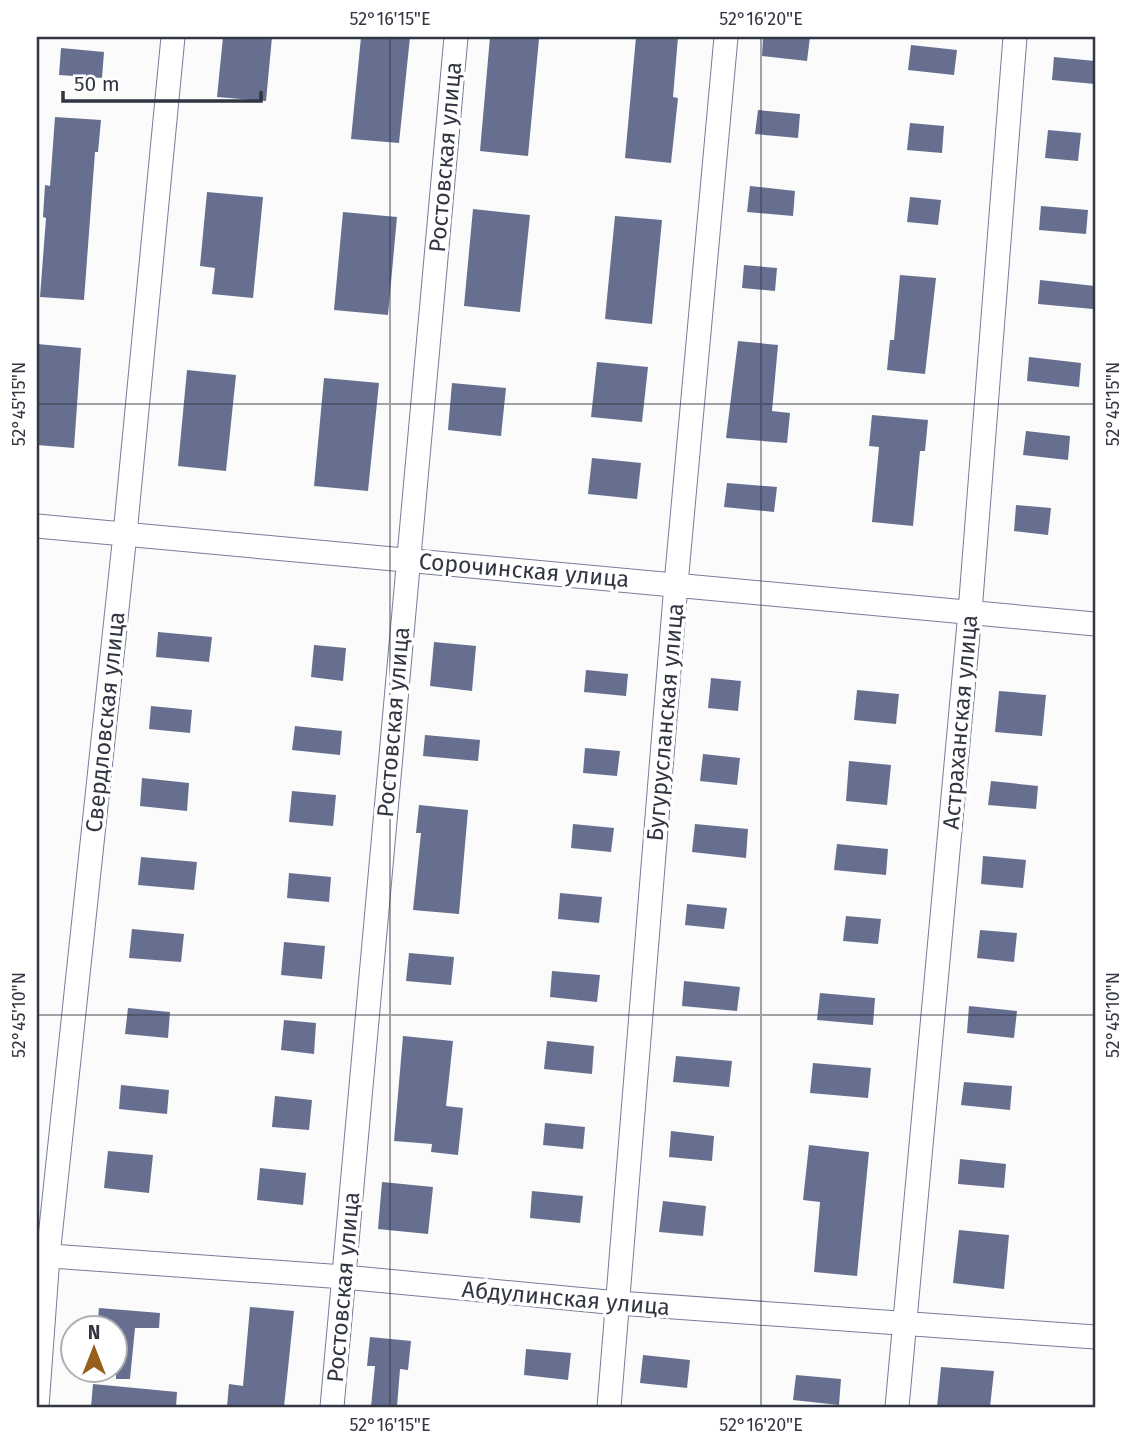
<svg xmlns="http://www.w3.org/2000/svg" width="1132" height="1444" font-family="'Fira Sans',sans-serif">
  <rect width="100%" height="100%" fill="#fbfbfb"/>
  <!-- building -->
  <path fill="#666f8f" d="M223,37H272L266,101L217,97Z
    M361,37H410L399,143L351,139Z
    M490,37L539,39L528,156L480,151Z
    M636,37H678L673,97L678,98L671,163L625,158Z
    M763,37H810L807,61L762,56Z
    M911,45L957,50L954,75L908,70Z
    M61,48L104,52L102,78L59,75Z
    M1054,57L1095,61V84L1052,80Z
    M758,110L800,114L798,138L755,134Z
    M55,117L101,120L98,152H95L84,300L40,297L46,218L43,217L45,185L50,186Z
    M910,123L944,126L942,153L907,150Z
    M1048,130L1081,133L1078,161L1045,158Z
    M750,186L795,191L793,216L747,212Z
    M207,192L263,197L253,298L212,294L215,268L200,266Z
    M910,197L941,200L938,225L907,222Z
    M1041,206L1088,210L1086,234L1039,230Z
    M473,209L530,215L520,312L464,306Z
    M343,212L397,217L388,315L334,310Z
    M615,216L662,220L652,324L605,319Z
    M744,265L777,268L775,291L742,288Z
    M900,275L936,278L925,374L887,370L890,340H894Z
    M1040,280L1095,286L1093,309L1038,304Z
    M738,341L778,345L772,411L790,413L787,443L726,438Z
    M37,344L81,348L74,448L37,445Z
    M1029,357L1081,363L1079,387L1027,381Z
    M597,362L648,367L642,422L591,417Z
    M187,370L236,375L226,471L178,466Z
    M324,378L379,383L368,491L314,486Z
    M452,383L506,388L501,436L448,430Z
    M872,415L928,420L925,451H920L913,526L872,522L879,447L869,446Z
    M1026,431L1070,436L1068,460L1023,455Z
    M592,458L641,463L637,499L588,494Z
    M727,483L777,487L774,512L724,507Z
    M1016,505L1051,508L1048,535L1014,531Z
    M158,632L212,637L209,662L156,657Z
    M434,642L476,646L472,691L430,686Z
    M314,645L346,648L343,681L311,677Z
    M586,670L628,674L626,696L584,692Z
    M711,678L741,681L738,711L708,708Z
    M857,690L899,694L896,724L854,720Z
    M999,691L1046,695L1042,736L995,732Z
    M151,706L192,710L190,733L149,729Z
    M295,726L342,731L340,755L292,750Z
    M425,735L480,740L478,761L423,756Z
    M585,748L620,751L617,776L583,773Z
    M703,754L740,758L737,785L700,781Z
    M849,761L891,765L887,805L846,801Z
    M142,778L189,783L187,811L140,806Z
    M991,781L1038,786L1036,809L988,805Z
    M292,791L336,795L333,826L289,822Z
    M419,805L468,810L459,914L413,910L421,833H416Z
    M573,824L614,828L611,852L571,848Z
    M695,824L748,829L746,858L692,852Z
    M837,844L888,849L886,875L834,870Z
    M983,856L1026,860L1023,888L981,884Z
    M141,857L197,862L194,890L138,885Z
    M289,873L331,877L329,902L287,898Z
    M560,893L602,897L599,923L558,919Z
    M687,904L727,908L724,929L685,925Z
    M846,916L881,919L878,944L843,941Z
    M132,929L184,934L181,962L129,958Z
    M980,930L1017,933L1014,962L977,958Z
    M284,942L325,946L322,979L281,975Z
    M409,953L454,957L451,985L406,981Z
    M552,971L600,975L597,1002L550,997Z
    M684,981L740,987L737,1011L682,1006Z
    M820,993L875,998L873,1025L817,1020Z
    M969,1006L1017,1011L1014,1038L967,1033Z
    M128,1008L170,1012L168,1038L125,1034Z
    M284,1020L316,1023L314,1054L281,1050Z
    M403,1036L453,1041L446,1106L463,1108L458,1155L431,1152L432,1144L394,1141Z
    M547,1041L594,1046L592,1074L544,1069Z
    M676,1056L732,1061L729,1087L673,1082Z
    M813,1063L871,1068L868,1098L810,1093Z
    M964,1082L1012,1086L1010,1110L961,1105Z
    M121,1085L169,1090L167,1114L119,1109Z
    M275,1096L312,1100L309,1130L272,1127Z
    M545,1123L585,1127L583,1149L543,1145Z
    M671,1131L714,1136L712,1161L669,1157Z
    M809,1145L869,1152L857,1276L814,1272L820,1202L803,1200Z
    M108,1151L153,1155L149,1193L104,1188Z
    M960,1159L1006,1164L1004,1188L958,1184Z
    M260,1168L306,1173L303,1205L257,1200Z
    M382,1182L433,1187L428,1234L378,1229Z
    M532,1191L583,1196L580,1223L530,1218Z
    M663,1201L706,1206L703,1236L659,1232Z
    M959,1230L1009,1235L1004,1289L953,1283Z
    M250,1307L294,1311L284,1407H227L229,1384L243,1386Z
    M99,1308L160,1313L159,1328H135L130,1379H116V1328H97Z
    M370,1337L411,1341L408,1370L400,1369L397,1407H371L375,1366H367Z
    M526,1349L571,1353L568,1380L524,1375Z
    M643,1355L690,1360L687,1388L640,1383Z
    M941,1367L994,1371L990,1407H937Z
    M796,1375L841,1379L839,1405L793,1400Z
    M93,1384L177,1392L176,1407H91Z"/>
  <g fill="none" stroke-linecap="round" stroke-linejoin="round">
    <defs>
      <path id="minor" d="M37,526L1095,624
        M37,1255L344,1277L618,1303L1095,1337
        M37,1407L48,1256L125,534L173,37
        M332,1407L456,37
        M609,1407L676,584L726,37
        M897,1407L970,612L1015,37"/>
    </defs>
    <!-- minor casing -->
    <use href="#minor" stroke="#757d99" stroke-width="25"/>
    <!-- minor -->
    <use href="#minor" stroke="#fff" stroke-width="23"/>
  </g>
  <!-- ticks -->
  <path fill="none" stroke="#323642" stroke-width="2" stroke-opacity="0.45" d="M390,37V1407M761,37V1407M37,404H1095M37,1015H1095"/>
  <g text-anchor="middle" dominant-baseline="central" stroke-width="7" stroke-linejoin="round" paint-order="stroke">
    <!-- street labels -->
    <g font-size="23" fill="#323642" stroke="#fff">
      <text transform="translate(445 157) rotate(-85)">Ростовская улица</text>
      <text transform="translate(524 570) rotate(5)">Сорочинская улица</text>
      <text transform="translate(105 722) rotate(-84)">Свердловская улица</text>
      <text transform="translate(393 722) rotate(-85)">Ростовская улица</text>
      <text transform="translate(665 722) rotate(-85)">Бугурусланская улица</text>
      <text transform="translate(960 722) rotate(-85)">Астраханская улица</text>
      <text transform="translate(343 1287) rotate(-85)">Ростовская улица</text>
      <text transform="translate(566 1298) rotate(5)">Абдулинская улица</text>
    </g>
  </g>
  <!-- border -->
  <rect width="1132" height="1444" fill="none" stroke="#ffffff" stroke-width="77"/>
  <!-- north arrow -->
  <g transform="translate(94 1349)"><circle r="33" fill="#ffffff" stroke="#adafb3" stroke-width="2"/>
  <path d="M0-5L12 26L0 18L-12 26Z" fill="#985e1d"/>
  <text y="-10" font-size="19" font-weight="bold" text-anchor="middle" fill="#323642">N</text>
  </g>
  <!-- scale -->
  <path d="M63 91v10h198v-10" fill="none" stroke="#323642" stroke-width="3.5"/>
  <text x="74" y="91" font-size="21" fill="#323642" stroke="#ffffff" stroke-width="5" paint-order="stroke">50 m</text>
  <rect x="38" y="38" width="1056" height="1368" fill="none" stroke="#323642" stroke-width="2.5"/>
  <g font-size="18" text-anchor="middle" fill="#323642">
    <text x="390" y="25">52°16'15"E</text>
    <text x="761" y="25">52°16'20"E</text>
    <text transform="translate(19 404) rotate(-90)" y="6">52°45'15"N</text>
    <text transform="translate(1113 404) rotate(-90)" y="6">52°45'15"N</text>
    <text transform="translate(19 1015) rotate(-90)" y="6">52°45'10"N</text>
    <text transform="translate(1113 1015) rotate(-90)" y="6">52°45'10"N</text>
    <text x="390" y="1431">52°16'15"E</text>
    <text x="761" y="1431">52°16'20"E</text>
  </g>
</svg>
